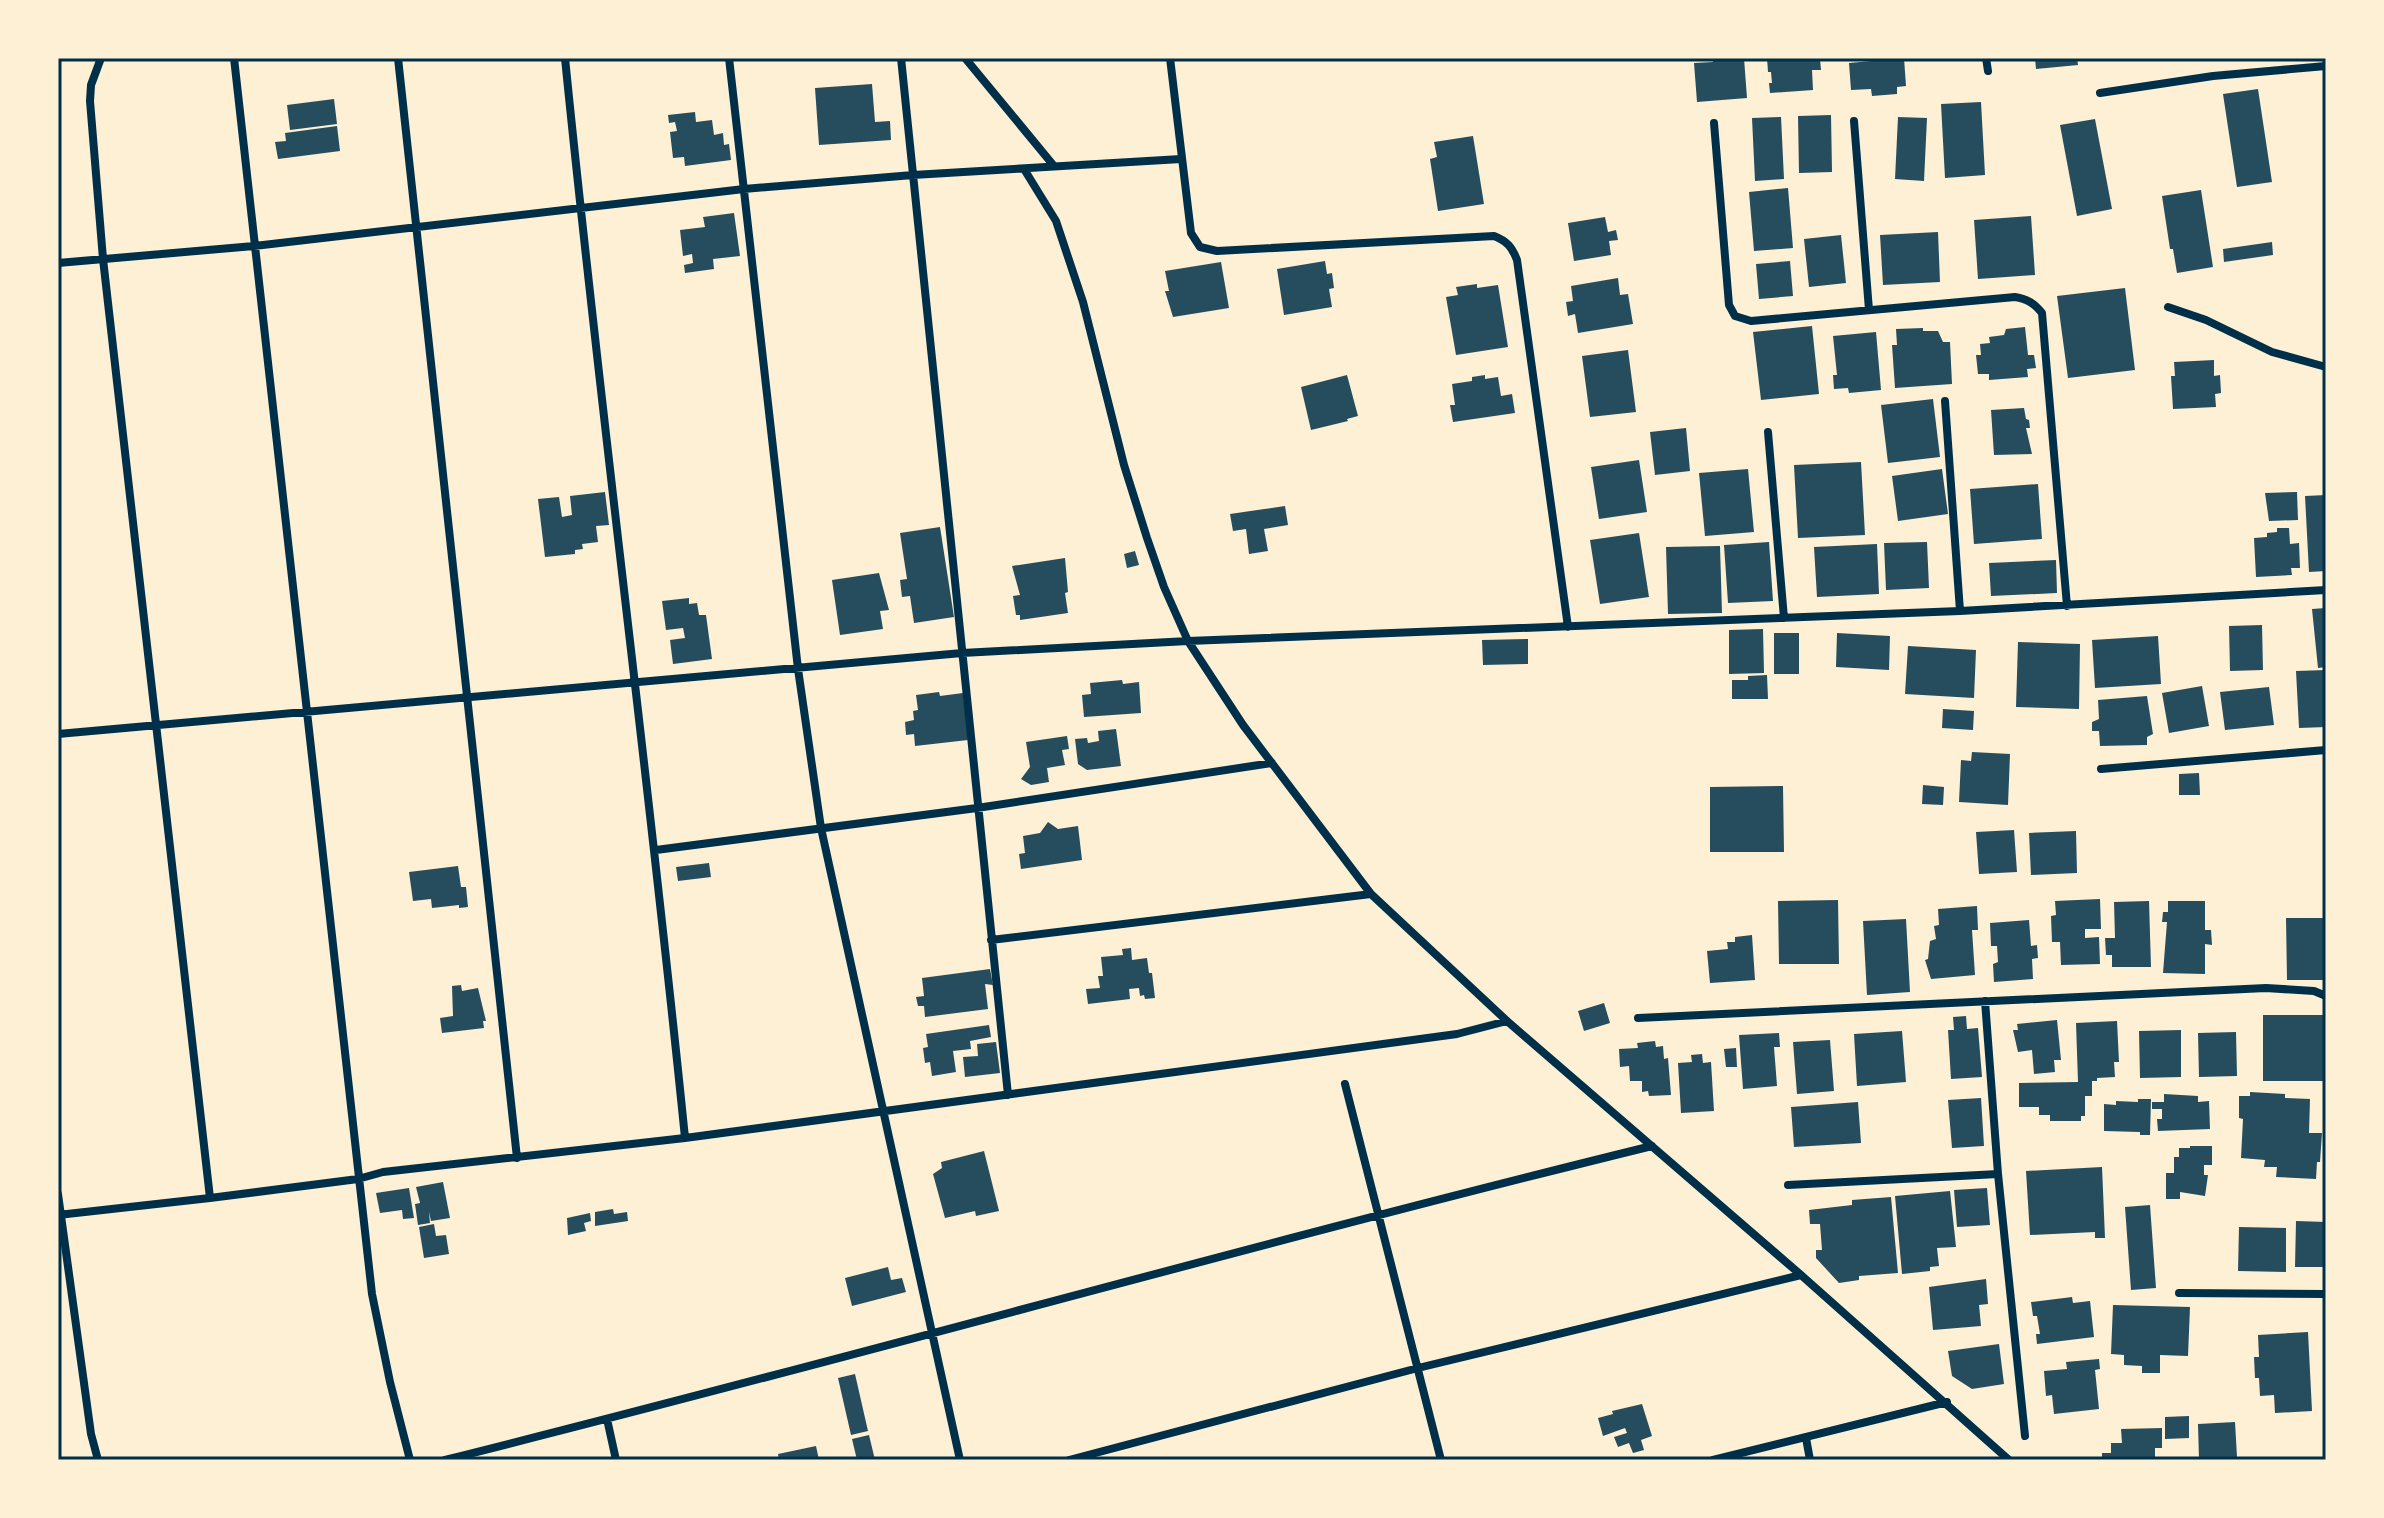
<svg xmlns="http://www.w3.org/2000/svg" width="2384" height="1518" font-family="Ubuntu,sans-serif">
  <rect width="100%" height="100%" fill="#fdf0d5"/>
  <!-- building -->
  <path fill="#264d5e" d="M1713,58H1744L1747,98L1697,102L1694,63L1713,62Z
    M1767,58L1820,59L1821,70H1812L1813,90L1770,93L1769,83H1772L1771,72H1768Z
    M1904,58L1906,86L1897,87V94L1872,96L1871,89L1851,90L1849,63Z
    M2035,58H2077L2078,65L2036,69Z
    M872,84L875,122L890,121L891,140L819,145L815,88Z
    M2258,89L2272,182L2237,187L2223,94Z
    M334,99L337,124L290,130L287,105Z
    M1981,102L1985,175L1945,178L1941,104Z
    M695,112L696,122L712,120L714,135L723,133L724,145L729,144L731,160L685,166L684,157L673,158L670,132L677,131L675,122L669,123L668,115Z
    M1831,115L1832,172L1799,173L1798,116Z
    M1781,117L1784,179L1755,181L1752,118Z
    M1898,117L1927,118L1924,181L1895,179Z
    M2095,119L2112,209L2077,216L2060,125Z
    M337,126L340,151L278,159L275,142L286,141L285,133Z
    M1473,136L1484,204L1438,211L1430,159L1437,157L1434,142Z
    M1788,188L1793,248L1754,251L1749,192Z
    M2201,190L2213,267L2177,273L2173,249H2170L2162,196Z
    M734,213L740,256L713,259L714,269L685,273L684,265L693,263L692,254L683,256L680,230L705,227L703,217Z
    M2031,216L2035,275L1978,279L1974,220Z
    M1605,217L1608,232L1616,230L1618,240L1609,241L1611,255L1574,261L1568,223Z
    M1938,232L1940,282L1883,285L1880,235Z
    M1841,235L1846,283L1809,287L1804,239Z
    M2272,242L2273,255L2224,262L2223,249Z
    M1325,261L1327,274L1332,273L1334,288L1329,289L1332,307L1284,315L1277,269Z
    M1790,261L1793,296L1759,299L1756,264Z
    M1221,262L1229,308L1173,317L1165,291H1169L1165,271Z
    M1618,278L1620,295L1628,294L1633,324L1578,333L1575,314L1568,316L1566,302L1573,301L1571,286Z
    M1477,284V288L1498,285L1508,347L1456,355L1446,297L1458,295L1456,287Z
    M2125,288L2135,370L2068,378L2057,296Z
    M1812,326L1819,394L1761,400L1753,332Z
    M2025,327L2028,355H2034L2036,368L2027,369L2028,377L1989,380V374H1978L1976,355H1981L1980,344L1990,343L1989,337L2004,335L2006,329Z
    M1923,328V331H1938L1943,342H1950L1952,384L1895,388L1892,345H1897L1896,329Z
    M1876,332L1881,390L1849,393L1848,388L1834,389L1833,375H1837L1833,336Z
    M1628,350L1636,412L1590,417L1582,356Z
    M2214,360V376L2220,375L2221,393L2215,394L2216,407L2173,409L2171,376H2175L2174,362Z
    M1347,375L1358,416L1347,419L1348,421L1311,430L1301,387Z
    M1485,375V379L1498,377L1501,396L1512,394L1515,413L1453,422L1450,405H1455L1452,384L1472,381V377Z
    M1933,399L1940,457L1888,463L1881,405Z
    M2024,408L2026,419L2029,420L2030,428H2026L2032,454L1994,455L1991,410Z
    M1686,428L1690,471L1655,475L1650,432Z
    M1639,460L1647,512L1599,519L1591,467Z
    M1861,462L1865,535L1798,538L1794,465Z
    M1748,469L1754,532L1705,536L1699,473Z
    M1942,469L1948,514L1898,521L1892,476Z
    M2038,484L2042,539L1974,544L1970,489Z
    M605,492L609,525L596,526L598,542L582,544L583,549L575,550V554L545,557L538,499L559,497L562,517L572,515L570,496Z
    M2297,492L2298,520L2269,521L2265,493Z
    M2326,495V571L2309,572L2305,496Z
    M1285,506L1288,525L1264,529L1268,551L1249,554L1246,529L1233,531L1230,514Z
    M940,527L954,617L914,623L910,596L902,597L900,580L907,579L900,533Z
    M2277,528H2289L2290,544L2299,543L2300,568H2291L2292,575L2256,577L2254,538L2267,537V533L2277,532Z
    M1639,533L1649,597L1600,604L1590,540Z
    M1769,542L1773,601L1728,603L1724,545Z
    M1927,542L1929,588L1886,590L1884,543Z
    M1877,544L1879,594L1817,597L1814,547Z
    M1720,546L1722,613L1668,614L1666,547Z
    M1135,551L1139,565L1127,568L1124,554Z
    M1065,558L1068,592L1065,593L1068,613L1020,620V615H1016L1013,596L1020,595L1012,566Z
    M2056,560L2057,593L1991,596L1989,563Z
    M879,573L889,610L880,611L883,629L840,635L832,580Z
    M689,598V604L697,603L699,615H706L712,659L673,664L670,640L685,638L683,628L666,630L662,601Z
    M2326,608V667L2318,668L2312,609Z
    M2262,625L2263,670L2230,671L2229,626Z
    M1763,629L1764,673L1729,674V630Z
    M1774,633H1799V674H1774Z
    M1837,633L1890,636L1889,670L1836,667Z
    M2158,636L2161,684L2095,688L2092,640Z
    M1528,639V664L1483,665L1482,640Z
    M2018,642L2080,644L2079,709L2016,707Z
    M1908,646L1976,650L1974,698L1905,694Z
    M2326,670V727L2299,728L2296,671Z
    M1767,675L1768,699H1732V680H1748V676Z
    M1122,680L1123,684L1139,682L1141,713L1084,717L1082,695L1091,694L1090,683Z
    M2202,686L2209,726L2169,733L2162,693Z
    M2269,687L2274,725L2225,730L2220,692Z
    M939,692L940,696L963,693L968,740L915,746L914,734L906,735L905,722L914,720L913,711L918,710L916,695Z
    M2147,696L2153,734L2147,737V745L2100,746L2099,731H2092V722L2099,719L2098,700Z
    M1943,709L1974,711L1973,730L1942,728Z
    M1116,729L1121,766L1087,770L1078,764L1075,739L1087,738L1088,743L1099,741L1098,731Z
    M1067,736L1069,749L1062,750L1065,765L1047,768L1049,782L1031,785L1021,779L1030,767L1026,742Z
    M1972,752L2010,754L2008,805L1959,802L1961,760L1971,761Z
    M2199,773L2200,795H2179V774Z
    M1923,785L1944,787L1943,805L1922,804Z
    M1783,786L1784,852H1710V787Z
    M1048,822L1058,829L1078,826L1082,860L1021,869L1019,854L1025,853L1023,836L1040,833Z
    M2014,830L2017,872L1979,874L1976,832Z
    M2076,831L2077,873L2031,875L2029,833Z
    M709,863L711,877L678,881L676,867Z
    M458,866L461,887H466L468,907L459,908V905L432,908L431,899L413,901L409,872Z
    M2100,899L2101,929H2085V938L2099,937L2100,964L2061,965L2060,942H2052L2051,916L2056,915L2055,901Z
    M1838,900L1839,964H1779L1778,901Z
    M2149,901L2151,967H2112V955H2106L2105,938H2115L2114,902Z
    M2168,901H2205V930H2211L2212,945L2205,944V974L2163,973L2167,922H2162L2163,912H2168Z
    M1977,906L1978,930H1972L1975,975L1931,979L1925,960L1928,959L1930,941L1936,939L1934,926L1939,925L1938,909Z
    M2286,918H2326V980H2287Z
    M1906,919L1910,992L1867,995L1863,921Z
    M2029,920L2031,946L2037,945L2038,958L2032,959L2033,979L1994,982L1993,964L1998,962L1997,946H1991L1990,923Z
    M1752,935L1755,980L1710,983L1707,951L1728,949L1727,942H1735V937Z
    M1131,948L1132,960L1147,958L1149,973H1152L1155,998L1145,999L1144,995L1140,996L1139,988L1129,989L1130,999L1088,1004L1086,989L1100,988L1098,976H1103L1101,957L1123,955L1122,949Z
    M990,969L993,985L985,984L988,1009L925,1017L924,1006H918L916,997L924,996L922,978Z
    M461,985L462,991L478,988L486,1021H483L484,1028L442,1033L440,1018L453,1016L452,986Z
    M1604,1003L1610,1023L1584,1031L1578,1011Z
    M2263,1015H2323L2324,1081H2263Z
    M1966,1016L1967,1029L1978,1028L1982,1077L1951,1079L1948,1030H1954L1953,1017Z
    M2057,1020L2061,1060H2054L2055,1072L2034,1074L2032,1050L2018,1052L2013,1030H2018L2017,1024Z
    M2117,1021L2119,1062H2114L2115,1077L2097,1078V1081H2092V1096H2085V1116H2081V1121H2050V1115H2039V1107H2019V1083L2078,1082L2076,1023Z
    M989,1025L991,1037L970,1041L971,1049L953,1051L956,1072L932,1076L930,1062L925,1063L923,1048L928,1047L926,1034Z
    M2181,1030V1077L2140,1078L2139,1031Z
    M1902,1031L1906,1082L1857,1086L1854,1034Z
    M2236,1032L2237,1076L2199,1077L2198,1033Z
    M1779,1033L1780,1047H1774L1777,1086L1743,1089L1739,1035Z
    M1830,1040L1834,1091L1797,1094L1793,1042Z
    M1655,1041L1656,1047L1663,1046L1664,1059L1668,1058L1671,1095L1649,1096L1648,1091L1642,1092V1081H1630L1629,1066L1620,1067L1619,1049L1638,1048L1637,1043Z
    M996,1042L1000,1073L965,1077L963,1057L978,1056L977,1044Z
    M1736,1048L1737,1067H1726L1724,1049Z
    M1702,1054L1703,1063L1711,1062L1714,1111L1681,1113L1678,1063L1692,1062L1691,1055Z
    M2250,1092L2285,1094V1098L2310,1099L2309,1133H2322L2320,1162H2317L2316,1179L2276,1177L2277,1167H2264L2265,1160L2241,1158L2243,1119L2239,1118V1096H2250Z
    M2164,1094L2198,1096V1102L2209,1101L2210,1129L2158,1131L2157,1119H2162V1109H2152V1102H2164Z
    M1981,1098L1984,1146L1952,1148L1948,1100Z
    M2138,1099H2151L2150,1135H2140V1132L2104,1131V1104L2116,1105V1101L2138,1102Z
    M1858,1102L1861,1143L1794,1147L1791,1107Z
    M2190,1146H2212V1165H2204V1175H2208L2205,1196L2180,1192V1199H2166V1173H2174V1157H2179V1148H2190Z
    M984,1151L999,1211L976,1216L975,1211L945,1218L933,1174L942,1168L941,1162Z
    M2102,1167L2105,1238H2095V1232L2030,1235L2026,1171Z
    M443,1182L450,1218L431,1221L429,1212L430,1223L418,1225L415,1204L420,1203L416,1187Z
    M409,1188L414,1218L403,1219L402,1210L380,1213L376,1193Z
    M1987,1188L1990,1225L1957,1227L1954,1190Z
    M1950,1191L1956,1247L1937,1248L1939,1266L1930,1267V1271L1902,1274L1895,1196Z
    M1891,1197L1898,1273L1859,1276V1280L1839,1283L1816,1258V1250H1822L1820,1224H1810L1809,1210L1852,1205V1200Z
    M2150,1205L2156,1288L2131,1290L2125,1207Z
    M613,1209L614,1214L627,1212L628,1221L595,1226V1212Z
    M590,1213L591,1221L584,1223L586,1231L568,1235L567,1218Z
    M2296,1221L2326,1222V1267H2295Z
    M434,1224L436,1236L446,1235L449,1254L424,1258L419,1227Z
    M2239,1227L2286,1228V1272L2238,1271Z
    M888,1267L891,1280L902,1278L906,1292L852,1306L845,1278Z
    M1986,1279L1988,1304L1979,1305L1981,1326L1933,1330L1929,1287Z
    M2072,1297L2073,1303L2090,1301L2094,1337L2037,1344L2036,1334H2040L2037,1316H2033L2031,1302Z
    M2113,1305L2190,1307L2188,1356L2160,1355V1373H2142V1366L2124,1365V1355L2111,1354Z
    M2308,1332L2312,1411L2275,1413L2274,1395L2260,1396L2259,1378H2255L2254,1357H2259L2258,1335Z
    M1999,1344L2004,1384L1972,1389L1952,1376L1948,1351Z
    M2099,1359L2100,1369L2095,1370L2099,1409L2054,1414L2052,1395L2046,1396L2044,1371L2067,1369L2066,1362Z
    M855,1374L868,1431L851,1435L838,1378Z
    M1642,1404L1652,1436L1641,1440L1644,1450L1633,1453L1629,1443L1618,1447L1614,1437L1627,1433L1625,1428L1603,1436L1598,1418L1613,1414L1612,1411Z
    M2189,1416V1438L2165,1439V1417Z
    M2235,1422L2237,1457H2242V1460H2199L2198,1424Z
    M2162,1428V1448H2155V1460H2102V1453H2111V1443H2122L2121,1429Z
    M869,1435L875,1460H857L852,1439Z
    M816,1446L819,1460H779L778,1454Z"/>
  <g fill="none" stroke-linecap="round" stroke-linejoin="round">
    <!-- minor -->
    <path stroke="#003049" stroke-width="8" d="M101,58L91,85L90,101L103,259L210,1198
      M234,58L372,1294L390,1382L410,1460
      M398,58L517,1158
      M565,58C601,419 649,778 685,1138
      M729,58L798,669L821,828L960,1460
      M901,58L1008,1095
      M965,58L1054,166
      M1170,58L1191,233L1200,247L1217,251L1494,236C1507,241 1512,247 1517,260L1568,627
      M1986,58L1988,71
      M2100,93L2213,76L2326,66
      M1854,121L1869,310
      M1714,123L1729,305L1735,316L1751,321L2015,297C2027,299 2034,303 2042,313L2067,606
      M1024,169L1056,221L1083,302L1124,465L1147,538L1164,587L1188,641L1243,725L1371,894L1507,1021L1801,1275L2009,1460
      M58,263L254,246L744,189L913,175L1181,159
      M2168,307L2206,320L2272,352L2326,367
      M1945,401L1960,611
      M1768,432L1784,618
      M58,734L962,653L1188,641L1960,611L2326,590
      M2101,769L2326,750
      M656,850L977,808L1272,763
      M991,940L1371,894
      M1985,1001L1998,1174L2025,1436
      M1638,1018L2266,988L2314,991L2326,996
      M1345,1084L1441,1460
      M1788,1185L1998,1174
      M58,1194L91,1434L98,1460
      M58,1215L210,1198L358,1179L383,1172L685,1138L1457,1034L1507,1021
      M2179,1293L2326,1294
      M607,1419L616,1460
      M1806,1438L1810,1460
      M445,1460C849,1359 1249,1245 1652,1146
      M1069,1460L1418,1368L1801,1275
      M1713,1460L1947,1402"/>
  </g>
  <!-- border -->
  <rect width="2384" height="1518" fill="none" stroke="#fdf0d5" stroke-width="120"/>
  <rect x="60" y="60" width="2264" height="1398" fill="none" stroke="#003049" stroke-width="3"/>
</svg>
